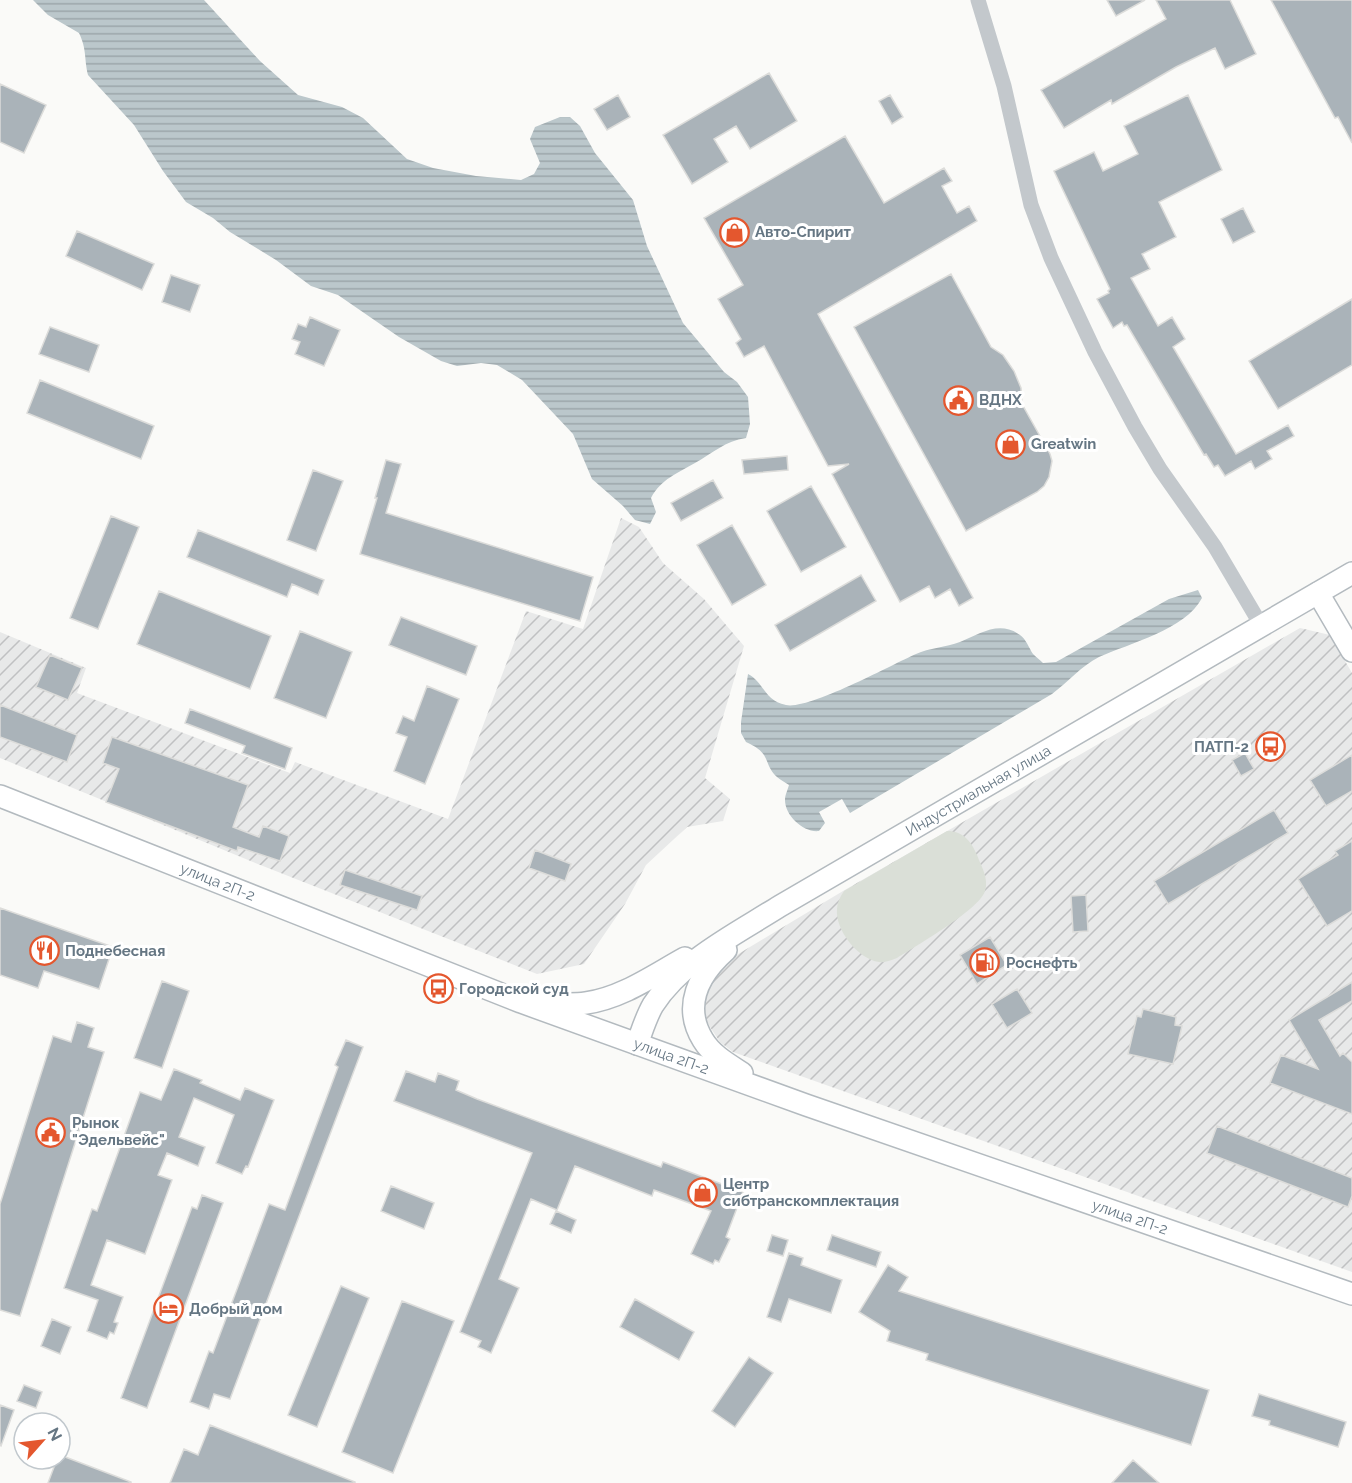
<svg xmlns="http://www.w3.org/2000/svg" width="1352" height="1483" font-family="Raleway,sans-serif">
  <defs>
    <pattern id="industrial-furrows" width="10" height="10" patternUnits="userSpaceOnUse" patternTransform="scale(1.5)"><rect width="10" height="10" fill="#e8e9e9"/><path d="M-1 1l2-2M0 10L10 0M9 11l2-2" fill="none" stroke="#c0c1c2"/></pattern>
    <pattern id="water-rules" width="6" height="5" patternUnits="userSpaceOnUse" patternTransform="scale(1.5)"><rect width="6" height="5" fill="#bbc7cb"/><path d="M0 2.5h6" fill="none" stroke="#9ca6aa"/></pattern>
  </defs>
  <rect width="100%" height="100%" fill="#fafaf8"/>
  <!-- industrial -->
  <path fill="url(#industrial-furrows)" d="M621,518L639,527L663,563L704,599L744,646L705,778L730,799L723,821L687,827L646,865L625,904L584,964L537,974L253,862L0,758V632L86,668L77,693L290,773L295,762L448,819L526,611L583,629Z
    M1300,628L1330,635L1352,673V1272L733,1052L720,1042L710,1027L703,1013L704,998L719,969L735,956L843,891Z"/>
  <!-- grass -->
  <path fill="#dadfd7" d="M947,831C963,831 971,841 977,855C981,866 989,878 985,891C980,909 916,946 897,958C891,960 885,963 879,962C858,959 835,930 837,909C837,903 840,897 844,891Z"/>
  <!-- water -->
  <path fill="url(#water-rules)" d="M33,0H204L260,61L298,95L342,107L363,118L407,159L433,168L476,176L521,180L534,174L540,163L530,139L535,127L560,117H570L580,126L595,153L633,200L647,246L683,323L724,372L737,382L748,397L750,424L746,438C725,441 713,453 695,463C678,473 661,479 651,498L656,512L650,524L635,520L623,506L592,479L573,434L522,380L497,365L481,363L457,366L441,361L399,337L338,295L311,286L276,260L230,232L213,218L186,202L163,171L134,125L88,75C84,58 87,50 79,33L48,15Z
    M1198,590L1202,598C1185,630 1130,643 1099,657C1081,666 1068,682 1052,694L850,813L842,799L819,812L825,823L819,831C804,833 785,816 785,800C785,795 788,789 789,785C785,782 780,780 777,777C762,763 773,754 746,742L741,733V722L748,674C764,682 764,701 786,705C809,710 891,665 916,654C929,648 946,647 960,642C980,634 999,620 1020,635C1026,639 1029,648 1033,654C1036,657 1040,660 1043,663L1056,662L1169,599Z"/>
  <!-- building -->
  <path fill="#aab3b9" stroke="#dcdcda" stroke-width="1.5" d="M1107,0H1145L1116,16Z
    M1156,0H1230L1256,54L1225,69L1215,48L1176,67L1112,104L1111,100L1064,128L1041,90L1166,19Z
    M1271,0H1352V143L1338,117L1335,118Z
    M769,73L797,121L750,149L736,126L714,139L728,162L692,184L663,135Z
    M0,84L46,105L24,153L0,142Z
    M618,95L630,117L607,130L594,109Z
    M890,95L903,117L892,124L879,101Z
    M1188,95L1222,170L1159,202L1176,237L1142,254L1150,269L1131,278L1158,326L1172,317L1185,339L1173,347L1236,454L1288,425L1294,436L1267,451L1272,459L1255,469L1251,461L1225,476L1218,465L1214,467L1206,454L1204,455L1127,325L1124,326L1122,322L1113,328L1097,299L1109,293L1108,291L1110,289L1054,171L1094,152L1103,171L1138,154L1124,126Z
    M845,136L884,203L944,168L952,181L942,186L957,213L969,206L977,221L818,314L973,598L959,606L950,589L935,598L929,586L900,602L832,474L849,464L828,466L764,346L744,357L736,343L741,339L718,299L743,285L704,218Z
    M1243,208L1255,232L1233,243L1221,219Z
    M77,231L154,264L142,290L66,256Z
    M951,274L991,347L1003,355L1014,371L1021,388L1022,404L1050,454L1052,461L1049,477L1044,486L1037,492L966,531L854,327Z
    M171,275L200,285L190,312L162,302Z
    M1352,299V365L1278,409L1249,361Z
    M310,317L340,330L324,366L295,354L300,342L292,339L298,324L306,327Z
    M50,327L99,345L89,372L39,354Z
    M40,380L154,426L141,459L27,413Z
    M787,456L788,470L744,474L742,460Z
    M386,460L401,464L386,513L593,577L580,621L360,554L377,498H375Z
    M313,470L343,481L316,551L287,540Z
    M713,480L723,498L681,521L671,503Z
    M811,486L846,547L801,572L767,511Z
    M111,516L139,527L98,629L70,618Z
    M732,525L766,585L732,605L697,545Z
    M198,530L324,580L318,595L292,584L287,597L187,557Z
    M861,575L876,601L790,651L775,625Z
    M159,591L271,636L250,689L137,644Z
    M401,617L477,646L466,675L389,645Z
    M300,631L352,652L326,718L274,698Z
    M50,655L82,668L68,700L36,687Z
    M427,686L459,699L425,784L394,771L407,737L396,733L403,716L414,721Z
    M0,705L77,735L67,762L0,737Z
    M190,709L292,748L285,769L242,753L245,746L185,723Z
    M112,737L248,785L233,827L259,837L263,826L289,836L280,861L238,847L237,851L106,802L119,769L103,763Z
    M1245,753L1254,769L1241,776L1232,760Z
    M1352,755V791L1326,806L1310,780Z
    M1274,810L1288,833L1168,904L1154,881Z
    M1352,841V911L1327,926L1298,879L1338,855L1335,851Z
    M535,850L571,864L565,881L529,868Z
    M345,870L422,896L417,910L340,885Z
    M1086,895L1088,931L1073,932L1071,896Z
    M0,908L113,947L99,989L44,971L38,988L0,975Z
    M990,937L1007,965L977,984L960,955Z
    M162,981L189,991L162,1068L134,1058Z
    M1352,982V1001L1319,1020L1340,1056L1343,1053L1352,1062V1114L1270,1083L1281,1055L1318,1069L1289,1020Z
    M1017,989L1032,1013L1007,1028L992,1004Z
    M1143,1009L1176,1017L1175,1025L1182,1026L1173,1064L1128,1054L1137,1016L1141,1017Z
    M77,1022L94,1028L88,1047L104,1052L20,1316L0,1310V1204L53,1036L71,1042Z
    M346,1040L363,1047L230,1399L214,1394L209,1409L190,1402L209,1351L213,1353L269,1204L285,1210L338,1067L335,1065Z
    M174,1069L202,1080L200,1083L240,1100L245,1088L274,1100L248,1167L246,1166L242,1174L216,1163L234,1115L194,1098L179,1137L205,1147L198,1166L167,1153L158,1175L172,1180L145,1254L107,1240L91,1285L123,1297L114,1322L118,1323L114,1334L110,1332L107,1339L87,1331L98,1300L64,1288L92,1209L97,1211L140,1092L161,1100Z
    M406,1071L435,1082L438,1073L459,1081L456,1090L477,1099L661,1167L663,1162L743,1192L726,1237L730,1239L719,1262L715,1260L713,1264L691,1254L711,1211L654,1190L652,1196L575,1166L557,1210L531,1199L499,1279L519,1288L491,1353L478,1347L481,1341L460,1332L532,1153L394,1101Z
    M1217,1126L1352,1178V1196L1348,1207L1207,1153Z
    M391,1186L434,1203L424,1229L381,1211Z
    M202,1195L223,1203L147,1408L121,1398L192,1207L197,1209Z
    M556,1211L576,1220L571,1233L550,1224Z
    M772,1235L788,1240L783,1256L767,1251Z
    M832,1235L881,1252L876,1267L827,1250Z
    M789,1253L803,1258L801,1265L842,1280L831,1313L789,1299L781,1322L767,1317Z
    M888,1265L908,1277L899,1291L1209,1390L1191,1445L926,1360L928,1354L887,1341L890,1331L859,1312Z
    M341,1286L369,1298L317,1427L288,1415Z
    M635,1299L694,1332L679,1360L620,1327Z
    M402,1301L454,1321L393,1473L342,1452Z
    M52,1319L71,1327L60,1354L41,1346Z
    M749,1357L773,1373L735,1427L712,1411Z
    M24,1385L42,1392L36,1408L17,1401Z
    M1259,1394L1346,1422L1338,1447L1269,1425L1270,1421L1252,1416Z
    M0,1405L14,1410L1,1446L0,1445Z
    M210,1425L355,1482V1483H170L184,1449L198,1455Z
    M60,1455L131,1482V1483H48L57,1459H60Z
    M1133,1460L1159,1483H1112Z"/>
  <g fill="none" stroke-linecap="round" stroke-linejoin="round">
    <defs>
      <g id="secondary">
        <path d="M1318,593L1352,651"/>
        <path id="s1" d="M0,796L521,1002L806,1105L1352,1294"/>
        <path d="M726,950C699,974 682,1006 703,1040C712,1055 728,1064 742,1073"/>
        <path d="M543,1003C558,1004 572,1005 586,1003C622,998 654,975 685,958"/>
        <path id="s2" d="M637,1044C642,1031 646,1017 653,1005C682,960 736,934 780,906L1352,573"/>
      </g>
    </defs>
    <!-- secondary casing -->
    <use href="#secondary" stroke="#b3babf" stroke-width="24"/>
    <!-- minor -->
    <path stroke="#c3c8cc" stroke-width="15" d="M978,0L1004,86L1031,205L1051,258L1095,352L1135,427L1160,469L1215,547L1261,625"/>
    <!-- secondary -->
    <use href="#secondary" stroke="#fff" stroke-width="21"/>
  </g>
  <!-- icons -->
  <defs>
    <symbol id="shop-ring" viewBox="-11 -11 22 22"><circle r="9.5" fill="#fff" stroke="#e4572e" stroke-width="1.5"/><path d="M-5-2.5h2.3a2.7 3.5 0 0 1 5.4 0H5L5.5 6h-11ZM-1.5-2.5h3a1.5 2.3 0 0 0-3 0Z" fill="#e4572e"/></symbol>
    <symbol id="civic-ring" viewBox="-11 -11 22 22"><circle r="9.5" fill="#fff" stroke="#e4572e" stroke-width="1.5"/><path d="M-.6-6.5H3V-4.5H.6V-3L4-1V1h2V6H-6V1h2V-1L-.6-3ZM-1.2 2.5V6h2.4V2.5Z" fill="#e4572e"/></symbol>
    <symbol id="bus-ring" viewBox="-11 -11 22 22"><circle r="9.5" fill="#fff" stroke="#e4572e" stroke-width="1.5"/><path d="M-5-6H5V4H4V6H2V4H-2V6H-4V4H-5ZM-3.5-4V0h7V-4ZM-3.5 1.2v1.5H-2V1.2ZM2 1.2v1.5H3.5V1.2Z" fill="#e4572e"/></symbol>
    <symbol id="restaurant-ring" viewBox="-11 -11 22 22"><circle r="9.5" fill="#fff" stroke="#e4572e" stroke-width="1.5"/><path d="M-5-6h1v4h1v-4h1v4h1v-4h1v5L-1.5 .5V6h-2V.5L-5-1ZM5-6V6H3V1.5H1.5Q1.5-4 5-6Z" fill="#e4572e"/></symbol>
    <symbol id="fuel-ring" viewBox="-11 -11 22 22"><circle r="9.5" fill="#fff" stroke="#e4572e" stroke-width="1.5"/><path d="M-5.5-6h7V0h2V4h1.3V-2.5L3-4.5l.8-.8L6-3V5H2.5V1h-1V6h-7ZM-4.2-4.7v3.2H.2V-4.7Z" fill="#e4572e"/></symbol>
    <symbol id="hotel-ring" viewBox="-11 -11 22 22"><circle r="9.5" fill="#fff" stroke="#e4572e" stroke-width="1.5"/><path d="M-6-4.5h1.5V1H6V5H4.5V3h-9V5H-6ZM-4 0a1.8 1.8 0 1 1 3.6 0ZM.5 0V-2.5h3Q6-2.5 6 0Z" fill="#e4572e"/></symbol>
  </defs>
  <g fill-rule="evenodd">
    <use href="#shop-ring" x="718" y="216" width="33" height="33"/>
    <use href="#civic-ring" x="942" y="384" width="33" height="33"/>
    <use href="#shop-ring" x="994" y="428" width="33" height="33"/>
    <use href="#bus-ring" x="1254" y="730" width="33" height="33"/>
    <use href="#restaurant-ring" x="28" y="934" width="33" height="33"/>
    <use href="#fuel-ring" x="968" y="946" width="33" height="33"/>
    <use href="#bus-ring" x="422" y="972" width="33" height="33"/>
    <use href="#civic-ring" x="34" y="1116" width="33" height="33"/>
    <use href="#shop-ring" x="686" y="1176" width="33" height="33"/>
    <use href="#hotel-ring" x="152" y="1292" width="33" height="33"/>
  </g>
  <g text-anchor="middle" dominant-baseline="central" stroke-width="6" stroke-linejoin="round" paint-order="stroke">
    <!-- poi labels -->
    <g font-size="15" font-weight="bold" fill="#657683" stroke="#fff" text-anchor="start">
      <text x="755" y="232">Авто-Спирит</text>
      <text x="979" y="400">ВДНХ</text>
      <text x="1031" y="444">Greatwin</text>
      <text x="1249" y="747" text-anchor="end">ПАТП-2</text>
      <text x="65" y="951">Поднебесная</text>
      <text x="1006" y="963">Роснефть</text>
      <text x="459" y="989">Городской суд</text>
      <text x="72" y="1123">Рынок<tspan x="72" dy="17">"Эдельвейс"</tspan></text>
      <text x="723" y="1184">Центр<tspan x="723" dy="17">сибтранскомплектация</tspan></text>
      <text x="189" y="1309">Добрый дом</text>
    </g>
    <!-- street labels -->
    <g font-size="15" fill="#657683" stroke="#fff">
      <text stroke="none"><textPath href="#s2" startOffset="434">Индустриальная улица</textPath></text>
      <text stroke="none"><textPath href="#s1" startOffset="234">улица 2П-2</textPath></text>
      <text stroke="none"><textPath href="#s1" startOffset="720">улица 2П-2</textPath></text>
      <text stroke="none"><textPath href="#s1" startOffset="1206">улица 2П-2</textPath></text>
    </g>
  </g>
  <!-- north arrow -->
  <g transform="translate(42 1441) rotate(62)"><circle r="28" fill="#ffffff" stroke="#c1c8cd" stroke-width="1.5"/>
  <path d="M0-4.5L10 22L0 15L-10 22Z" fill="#e4572e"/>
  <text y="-9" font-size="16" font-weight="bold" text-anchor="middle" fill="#657683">N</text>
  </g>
</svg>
